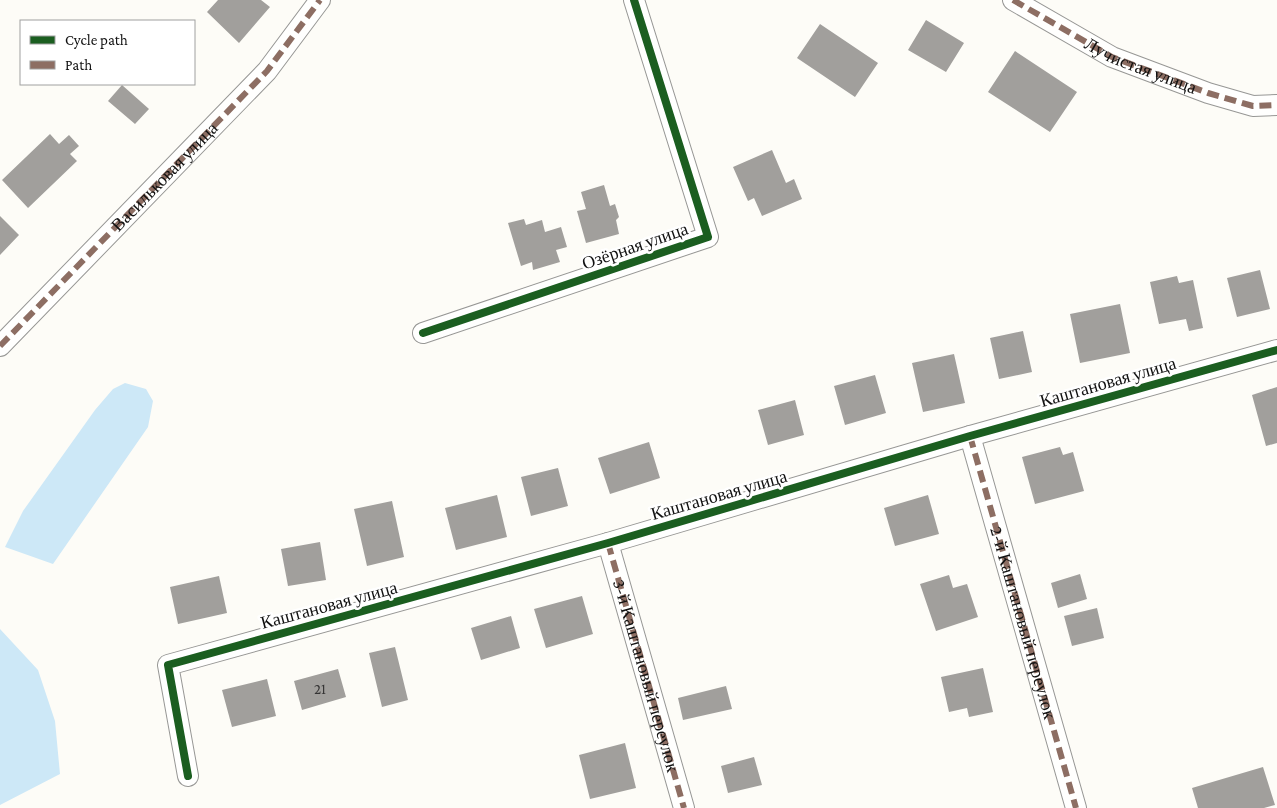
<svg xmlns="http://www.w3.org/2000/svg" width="1277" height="808" font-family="'Crimson Pro',serif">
  <rect width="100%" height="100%" fill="#fdfcf7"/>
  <!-- water -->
  <path fill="#cde8f7" d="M125,383L146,389L153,401L148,427L53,564L5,547L23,511L95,410L113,389Z
    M0,629L38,670L55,721L60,774L0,805Z"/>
  <!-- building -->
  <path fill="#a19f9c" d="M218,0H261L270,7L239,43L207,12Z
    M926,20L964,43L946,72L908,50Z
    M820,24L878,63L855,97L797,58Z
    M1015,51L1077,92L1050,132L988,92Z
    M122,85L149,109L135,124L108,101Z
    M50,134L59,144L69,135L79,146L70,154L77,161L28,208L2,180Z
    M772,150L786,183L794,179L802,199L762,216L754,198L748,201L733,167Z
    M604,185L610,206L615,204L619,217L616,220L619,234L586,243L577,211L586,209L581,192Z
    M0,216L19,235L0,255Z
    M524,219L526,225L542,220L545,232L561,227L567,247L556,250L560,262L533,270L532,262L521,266L508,223Z
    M1260,270L1270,309L1237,317L1227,278Z
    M1177,276L1179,283L1193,280L1203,328L1189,331L1186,319L1159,324L1150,282Z
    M1120,304L1130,353L1080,363L1070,314Z
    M1023,331L1032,372L999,379L990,338Z
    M954,354L965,403L923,412L912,363Z
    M875,375L886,413L845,425L834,386Z
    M1277,387V443L1266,446L1252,395Z
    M795,400L804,435L768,445L758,410Z
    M649,442L660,478L610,494L598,458Z
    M1060,447L1063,455L1073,452L1084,491L1035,504L1022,457Z
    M558,468L568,506L531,516L521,477Z
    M497,495L507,537L456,550L445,508Z
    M928,495L939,534L895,546L884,508Z
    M392,501L404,557L367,566L354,509Z
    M320,542L326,580L288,586L281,549Z
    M1080,574L1087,599L1058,608L1051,583Z
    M949,575L953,588L967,584L978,617L936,631L920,584Z
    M219,576L227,613L178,624L170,587Z
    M582,596L593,634L546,648L534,609Z
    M1097,608L1104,638L1072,646L1064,616Z
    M511,616L520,648L481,660L471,628Z
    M395,647L408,700L382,707L369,653Z
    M983,668L993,712L969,717L967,708L949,712L941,677Z
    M338,669L346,697L302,710L294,681Z
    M267,679L276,716L232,727L222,690Z
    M726,686L732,709L683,720L678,698Z
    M625,743L636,788L590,799L579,755Z
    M754,757L762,785L728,793L721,766Z
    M1263,767L1275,805L1264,808H1198L1192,788Z"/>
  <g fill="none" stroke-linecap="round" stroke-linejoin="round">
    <defs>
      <g id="minor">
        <path id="s1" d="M1013,0L1112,57L1208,93L1253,106L1277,105"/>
        <path d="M423,333L708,237L634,0"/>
        <path id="s2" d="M0,346L267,71L320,0"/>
        <path id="s3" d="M970,436L1076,808"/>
        <path id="s4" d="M608,543L684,808"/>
        <path d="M188,776L168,665L608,543L970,436L1277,350"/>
      </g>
    </defs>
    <!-- minor casing -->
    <use href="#minor" stroke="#979795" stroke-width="22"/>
    <!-- minor -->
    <use href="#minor" stroke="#fffffe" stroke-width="20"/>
    <!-- quiet -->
    <path stroke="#8d6e63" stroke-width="6" stroke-dasharray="12 6" stroke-linecap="butt" d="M1013,0L1112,57L1208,93L1253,106L1277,105
      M0,346L267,71L320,0
      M970,436L1076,808
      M608,543L684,808"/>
    <defs>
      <path id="cycleway" d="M423,333L708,237L634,0
        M188,776L168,665L608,543L970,436L1277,350"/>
    </defs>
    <!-- cycleway casing -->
    <use href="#cycleway" stroke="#fff" stroke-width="11"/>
    <!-- cycleway -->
    <use href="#cycleway" stroke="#1b5e20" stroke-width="8"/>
  </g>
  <g text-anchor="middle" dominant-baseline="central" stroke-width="5" stroke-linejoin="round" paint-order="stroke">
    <!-- number labels -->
    <g font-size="15" fill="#353434">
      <text x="320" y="689">21</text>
    </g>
    <!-- street labels -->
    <g font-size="18" fill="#111" stroke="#fff">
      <text stroke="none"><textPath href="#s1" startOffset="144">Лучистая улица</textPath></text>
      <text stroke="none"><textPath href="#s2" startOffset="236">Васильковая улица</textPath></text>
      <text transform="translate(635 246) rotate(-19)">Озёрная улица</text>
      <text transform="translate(1108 382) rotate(-16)">Каштановая улица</text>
      <text transform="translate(719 495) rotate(-16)">Каштановая улица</text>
      <text transform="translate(329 605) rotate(-15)">Каштановая улица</text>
      <text stroke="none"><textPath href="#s3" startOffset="194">2-й Каштановый переулок</textPath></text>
      <text stroke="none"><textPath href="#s4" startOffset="138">3-й Каштановый переулок</textPath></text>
    </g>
  </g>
  <!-- legend -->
  <rect x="20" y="20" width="175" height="65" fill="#ffffff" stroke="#a0a0a0"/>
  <rect x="30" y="36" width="25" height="8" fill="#1b5e20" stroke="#a0a0a0"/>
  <text x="65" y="45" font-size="15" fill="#111111">Cycle path</text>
  <rect x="30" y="61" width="25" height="8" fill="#8d6e63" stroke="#a0a0a0"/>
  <text x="65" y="70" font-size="15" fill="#111111">Path</text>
</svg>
